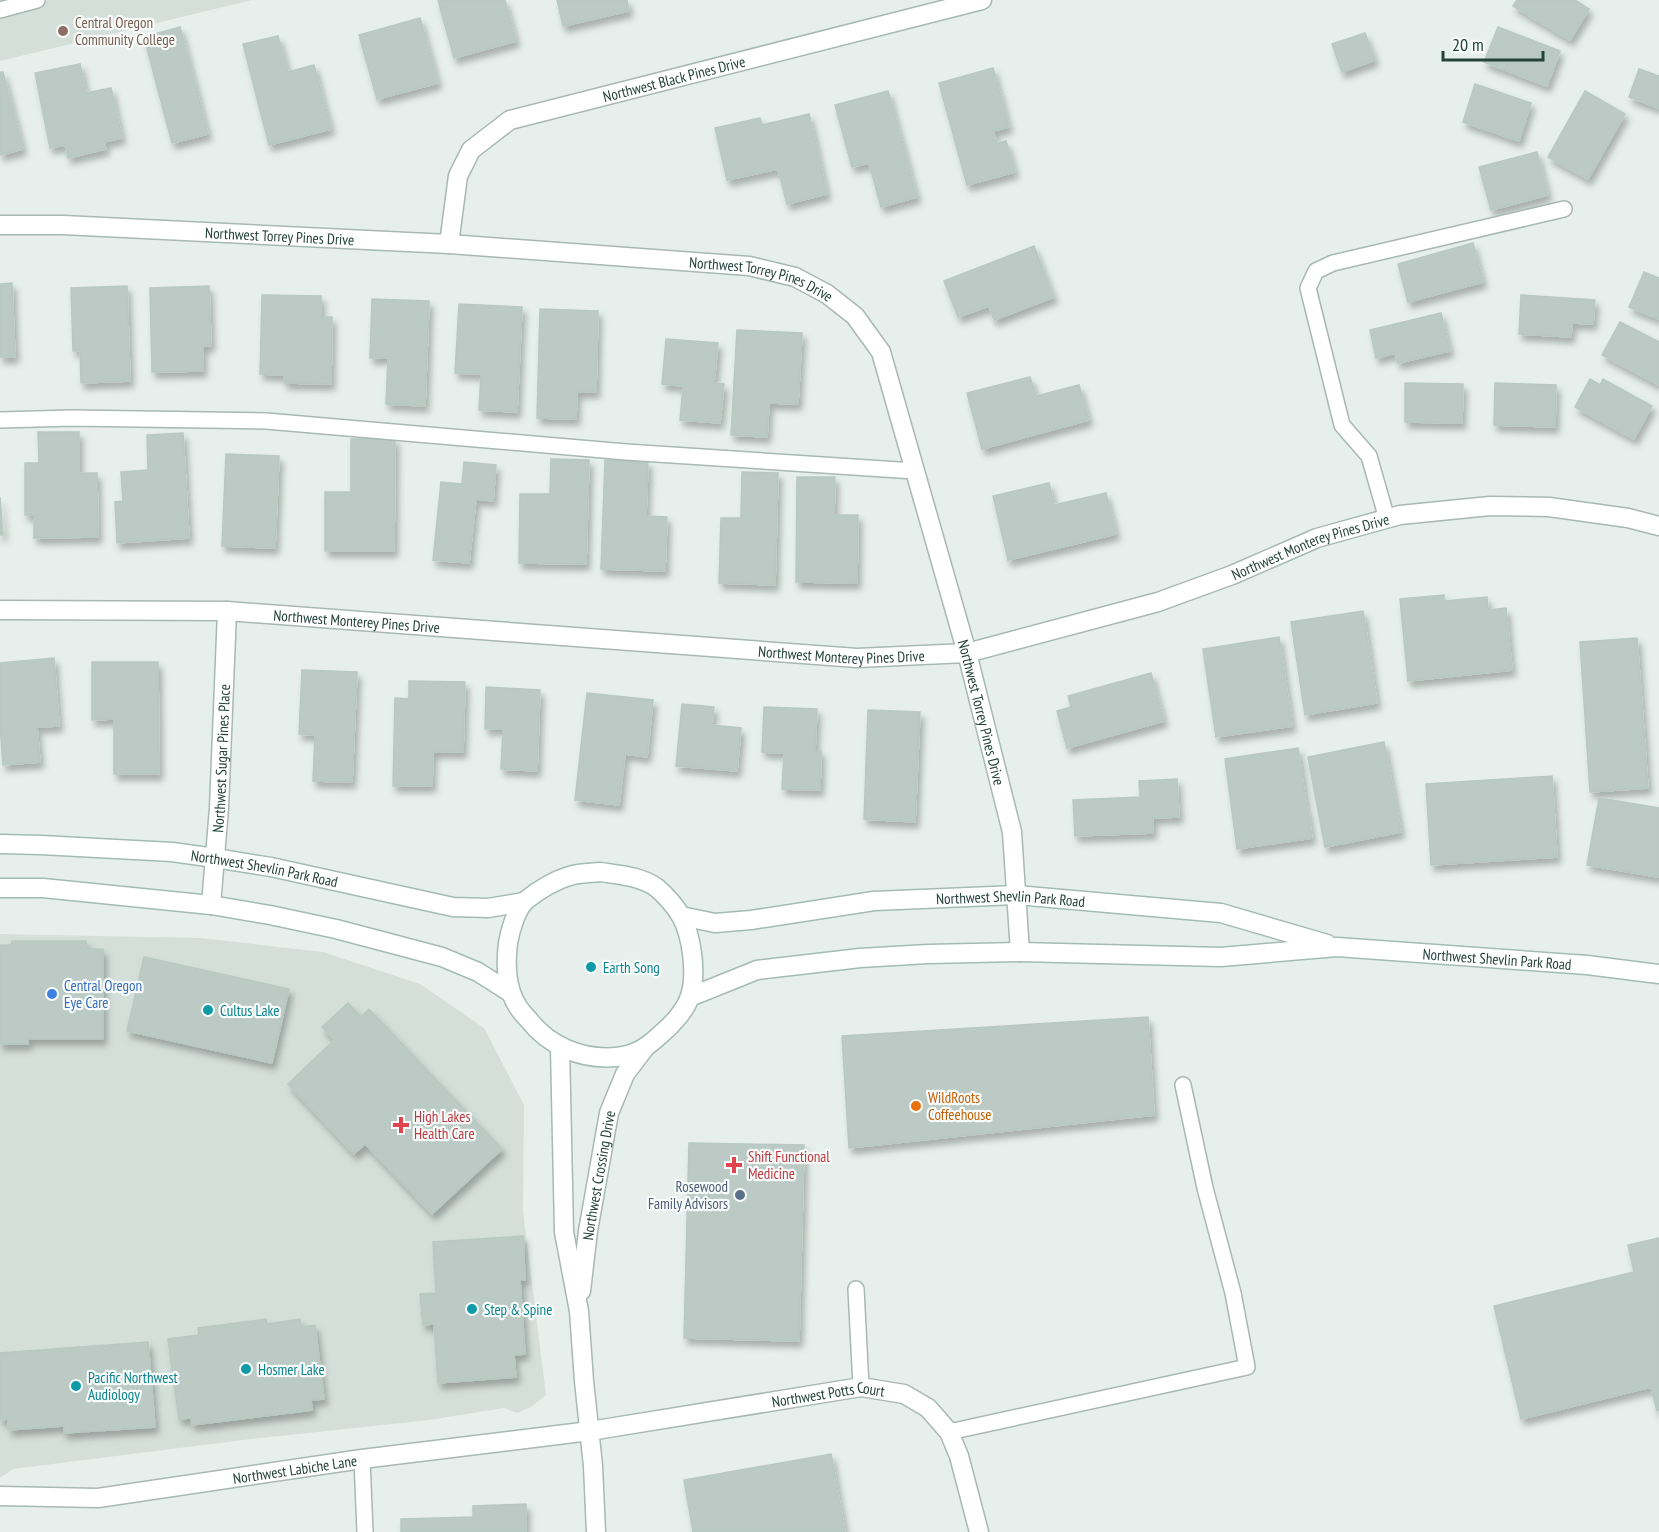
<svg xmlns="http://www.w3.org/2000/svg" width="1659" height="1532" font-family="'PT Sans Narrow',sans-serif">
  <defs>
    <filter id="shadow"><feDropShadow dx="3.5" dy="6" stdDeviation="3" flood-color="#0004"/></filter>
  </defs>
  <rect width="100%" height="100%" fill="#e6efeb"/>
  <!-- built -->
  <path fill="#d4dfda" d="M0,0H252L0,61Z
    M0,934L200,938L323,952L420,984L484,1028L524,1105L523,1211L546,1395L531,1407L517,1413L504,1408L429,1420L251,1439L13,1469L0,1478Z"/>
  <!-- building -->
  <path fill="#bbcac4" stroke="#b8c9c2" stroke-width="1.5" filter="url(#shadow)" d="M438,0H505L516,41L454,58Z
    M557,0H627L629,11L563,26Z
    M1517,0H1575L1589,9L1570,40L1513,6Z
    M420,18L438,83L377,99L359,35Z
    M180,27L208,134L172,143L144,37Z
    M1498,27L1560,51L1547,86L1484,62Z
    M1365,33L1375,60L1342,72L1332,44Z
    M278,36L288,72L314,65L331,129L269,145L243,44Z
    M80,64L86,93L111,88L122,138L104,142L106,149L68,158L65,145L50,148L35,73Z
    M993,68L1009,127L993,131L997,143L1006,141L1015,172L967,185L939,83Z
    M1639,69L1659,76V108L1629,97Z
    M0,72H3L23,149L0,155Z
    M1475,84L1531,103L1519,141L1463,122Z
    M888,91L917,197L881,207L869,163L852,167L835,105Z
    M1585,91L1625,114L1588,179L1548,157Z
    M809,114L827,194L787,204L778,169L727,180L715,128L760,118L762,125Z
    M1537,152L1548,195L1491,210L1479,167Z
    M1473,243L1483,282L1408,302L1398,264Z
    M1034,246L1054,297L994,320L989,306L958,317L944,281Z
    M1644,272L1659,278V319L1629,307Z
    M12,283L15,357H0V284Z
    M127,286L130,381L81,383L80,351H73L71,288Z
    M209,286L211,346H203V371L152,372L150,288Z
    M262,295L321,296V317H332L331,384L284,383V375L260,374Z
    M1521,295L1595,300L1593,324L1572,323L1571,337L1519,334Z
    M372,299L429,301L425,406L386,404L388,358H370Z
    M459,304L522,307L517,412L479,410L481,374L455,373Z
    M540,309L598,311L596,392H577L576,419L537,418Z
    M1441,313L1450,351L1398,363L1395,353L1376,358L1370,330Z
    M1620,322L1659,342V385L1602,355Z
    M737,330L802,333L798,404L769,403L767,437L731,435Z
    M666,339L718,343L714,383L724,384L720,423L680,420L683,386L662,384Z
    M1030,377L1036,396L1079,385L1089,420L982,449L967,393Z
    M1590,379L1600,385L1603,379L1652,406L1634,439L1575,407Z
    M1405,383L1463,384L1462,423L1405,422Z
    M1495,383L1556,385L1555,427L1494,425Z
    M38,432H79V473H97L98,537L34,538V515H25V463H39Z
    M183,433L189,538L117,543L115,502L123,501L121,472L148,470L147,435Z
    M351,439H395L394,551H325V492H351Z
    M226,454L279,456L275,548L222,546Z
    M551,459L589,460L586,564L519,563L520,494H550Z
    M605,460L648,462L646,516L667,517L665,571L601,569Z
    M464,462L496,465L493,501L476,499L469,563L433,560L441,482L462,484Z
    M742,472L778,473L775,585L719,583L721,518H741Z
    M797,477H835L834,515H858L857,583L796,582Z
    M1049,483L1054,505L1106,493L1116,534L1008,560L993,496Z
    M0,497L3,535H0Z
    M1444,595V601L1487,597L1488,610L1506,608L1512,670L1408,681L1400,599Z
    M1363,611L1377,703L1305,715L1291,622Z
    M1279,637L1292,726L1216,737L1203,649Z
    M1637,638L1648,788L1590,792L1580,642Z
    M54,658L59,726L37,727L40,762L3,765L0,723V663Z
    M92,662H158L159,774H114V719L92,720Z
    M302,670L357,672L352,782L313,781L315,735L299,734Z
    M1151,673L1164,721L1067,748L1057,711L1071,707L1068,696Z
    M409,681L465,682L463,752H433L432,786H393L395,698L409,699Z
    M486,687L540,690L537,771L501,769L503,729H485Z
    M587,693L653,700L647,757L625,754L619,805L575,800Z
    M682,704L714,707L712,725L741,728L737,771L676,766Z
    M764,707L817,709L815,751H821L820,790L782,789L784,753L762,752Z
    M868,710L920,712L915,822L864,819Z
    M1384,742L1401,832L1325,847L1308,757Z
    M1298,748L1307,811H1308L1312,838L1237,849L1225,759Z
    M1552,776L1557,857L1431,865L1426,784Z
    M1177,779L1179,817L1153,818V833L1075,836L1073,800L1140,797L1139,781Z
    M1599,798L1659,808V877L1587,865Z
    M12,941H86V949H103V1039H28V1044H0V945H11Z
    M144,957L289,989L272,1063L127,1031Z
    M348,1003L361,1017L369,1009L502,1149L432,1214L365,1144L354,1154L288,1084L334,1040L322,1027Z
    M1148,1017L1154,1115L849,1148L842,1036Z
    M689,1143L804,1145L799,1341L684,1338Z
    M523,1236L525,1280H520L525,1354L514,1355L516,1377L438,1383L434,1324L423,1325L420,1294L436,1293L433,1242Z
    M1659,1238V1410L1657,1411L1651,1387L1521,1419L1494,1306L1634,1272L1628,1245Z
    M266,1319L267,1324L300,1319L301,1327L315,1325L324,1399L311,1400L312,1410L192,1425L191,1418L179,1419L168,1339L199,1335L198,1328Z
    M148,1342L155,1427L64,1433V1426L9,1430L8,1419L0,1420V1353Z
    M831,1454L845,1532H693L684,1480Z
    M526,1504V1532H401V1519L473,1517V1506Z"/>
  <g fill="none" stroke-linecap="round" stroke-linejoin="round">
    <defs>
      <path id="service" d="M0,10L37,0
        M0,420L72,418L266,421L626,452L914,471
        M1387,519L1369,456L1342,425L1308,288L1316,271L1333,263L1564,209
        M856,1289L861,1387
        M949,1432L1247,1367L1233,1293L1205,1188L1183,1085
        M362,1459L365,1532"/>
      <g id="minor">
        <path id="s1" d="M0,225H63L449,244L749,266L795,277L827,294L855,316L881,352L967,653L1012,832L1020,952"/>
        <path id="s2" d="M449,244L458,176L471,150L510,120L982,0"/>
        <path id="s3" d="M0,610L227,611L857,658L967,653L1158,602L1232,575L1317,538L1400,515L1490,506L1549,507L1628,518L1659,526"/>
        <path id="s4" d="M211,905L219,808L227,611"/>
        <path id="s5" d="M0,1496L98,1498L362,1459L590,1431L861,1387L904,1394L928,1408L949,1432L959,1456L979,1532"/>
      </g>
      <g id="tertiary">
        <path d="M560,1047L564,1232L579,1311L584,1381L593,1466L596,1532"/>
        <path id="s6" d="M581,1291L588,1231L609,1113L625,1074L644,1049"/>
      </g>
      <g id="secondary">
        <path id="s7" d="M0,844L41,845L172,852L215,858L271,867L453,907L488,908L524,902"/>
        <path d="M600,872C619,875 641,876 657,888C665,895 675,906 681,916C692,936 697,974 690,996C686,1010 671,1026 660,1035C646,1048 635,1055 616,1057C581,1060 549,1046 528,1019C521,1012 514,1002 511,992C506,977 506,959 508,943C510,931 516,910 525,901C538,890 557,879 573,875C582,873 592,873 600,872Z"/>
        <path d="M0,888H43L211,905L270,915L336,929L442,957L478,972L511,993"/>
        <path id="s8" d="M681,916L715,923L751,920L874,901L1016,895L1221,913L1327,944"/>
        <path id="s9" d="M690,997L757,970L860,958L928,954L1020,952L1221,957L1337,947L1587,965L1659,974"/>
      </g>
    </defs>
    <!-- service casing -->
    <use href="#service" stroke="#a8b8b2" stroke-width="18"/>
    <!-- minor casing -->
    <use href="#minor" stroke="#a8b8b2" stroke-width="21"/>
    <!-- tertiary casing -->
    <use href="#tertiary" stroke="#a8b8b2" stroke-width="21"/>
    <!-- secondary casing -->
    <use href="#secondary" stroke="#a4bbb3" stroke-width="21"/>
    <!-- service -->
    <use href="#service" stroke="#fff" stroke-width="15"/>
    <!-- minor -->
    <use href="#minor" stroke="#fff" stroke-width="18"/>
    <!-- tertiary -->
    <use href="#tertiary" stroke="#fff" stroke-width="18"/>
    <!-- secondary -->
    <use href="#secondary" stroke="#fff" stroke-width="18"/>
  </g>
  <!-- markers -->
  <circle fill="#8d6e63" stroke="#f7fbf9" stroke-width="2" cx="63" cy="31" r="6"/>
  <g fill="#0f9aa8" stroke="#f7fbf9" stroke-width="2">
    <circle cx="591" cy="967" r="6"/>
    <circle cx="208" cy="1010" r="6"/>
    <circle cx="472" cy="1309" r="6"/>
    <circle cx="246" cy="1369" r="6"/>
    <circle cx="76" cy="1386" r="6"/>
  </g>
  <circle fill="#3f7fe0" stroke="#f7fbf9" stroke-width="2" cx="52" cy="994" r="6"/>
  <circle fill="#e8710a" stroke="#f7fbf9" stroke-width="2" cx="916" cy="1106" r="6"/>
  <g fill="#e0444e" stroke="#f7fbf9" stroke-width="2">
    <path d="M398 1116h6v6h6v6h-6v6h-6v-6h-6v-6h6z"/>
    <path d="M731 1156h6v6h6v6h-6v6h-6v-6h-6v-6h6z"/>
  </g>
  <circle fill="#5c6f8a" stroke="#f7fbf9" stroke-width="2" cx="740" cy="1195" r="6"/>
  <g text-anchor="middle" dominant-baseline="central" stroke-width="4.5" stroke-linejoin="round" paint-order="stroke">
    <!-- education labels -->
    <g font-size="15" fill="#785e54" stroke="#f7fbf9" text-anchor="start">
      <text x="75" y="22">Central Oregon<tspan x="75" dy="17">Community College</tspan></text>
    </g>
    <!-- street labels -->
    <g font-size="15" fill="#24423a" stroke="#f7fbf9">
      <text stroke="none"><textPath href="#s2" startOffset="316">Northwest Black Pines Drive</textPath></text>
      <text stroke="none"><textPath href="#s1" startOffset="280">Northwest Torrey Pines Drive</textPath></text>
      <text stroke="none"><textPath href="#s1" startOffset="765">Northwest Torrey Pines Drive</textPath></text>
      <text stroke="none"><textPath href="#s3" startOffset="1329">Northwest Monterey Pines Drive</textPath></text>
      <text stroke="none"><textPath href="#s3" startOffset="357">Northwest Monterey Pines Drive</textPath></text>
      <text stroke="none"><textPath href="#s3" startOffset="843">Northwest Monterey Pines Drive</textPath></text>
      <text stroke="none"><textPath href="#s1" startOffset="1288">Northwest Torrey Pines Drive</textPath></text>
      <text stroke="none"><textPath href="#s4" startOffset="147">Northwest Sugar Pines Place</textPath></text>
      <text stroke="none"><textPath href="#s7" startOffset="266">Northwest Shevlin Park Road</textPath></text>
      <text stroke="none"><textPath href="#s8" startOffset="332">Northwest Shevlin Park Road</textPath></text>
      <text stroke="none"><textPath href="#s9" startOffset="814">Northwest Shevlin Park Road</textPath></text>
      <text stroke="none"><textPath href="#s6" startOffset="117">Northwest Crossing Drive</textPath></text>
      <text stroke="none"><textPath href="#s5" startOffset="836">Northwest Potts Court</textPath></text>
      <text stroke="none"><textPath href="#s5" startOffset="297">Northwest Labiche Lane</textPath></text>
    </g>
    <!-- culture labels -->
    <g font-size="15" fill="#0d838f" stroke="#f7fbf9" text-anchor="start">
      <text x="603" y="967">Earth Song</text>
      <text x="220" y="1010">Cultus Lake</text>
      <text x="484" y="1309">Step &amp; Spine</text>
      <text x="258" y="1369">Hosmer Lake</text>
      <text x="88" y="1377">Pacific Northwest<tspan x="88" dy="17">Audiology</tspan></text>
    </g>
    <!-- shop labels -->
    <g font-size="15" fill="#366cbe" stroke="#f7fbf9" text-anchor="start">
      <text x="64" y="985">Central Oregon<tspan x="64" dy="17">Eye Care</tspan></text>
    </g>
    <!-- food labels -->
    <g font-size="15" fill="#c56008" stroke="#f7fbf9" text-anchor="start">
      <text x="928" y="1097">WildRoots<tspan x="928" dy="17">Coffeehouse</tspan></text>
    </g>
    <!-- health labels -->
    <g font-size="15" fill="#be3a42" stroke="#f7fbf9" text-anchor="start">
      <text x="414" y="1116">High Lakes<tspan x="414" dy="17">Health Care</tspan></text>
      <text x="748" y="1156">Shift Functional<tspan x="748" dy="17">Medicine</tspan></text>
    </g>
    <!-- service labels -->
    <g font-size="15" fill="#4e5e75" stroke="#f7fbf9" text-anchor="end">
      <text x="728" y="1186">Rosewood<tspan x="728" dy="17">Family Advisors</tspan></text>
    </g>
  </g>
  <!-- scale -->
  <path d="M1443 51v9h100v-9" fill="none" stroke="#24423a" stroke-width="3"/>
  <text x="1452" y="51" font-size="18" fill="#24423a" stroke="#f7fbf9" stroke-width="4.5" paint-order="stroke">20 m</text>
</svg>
